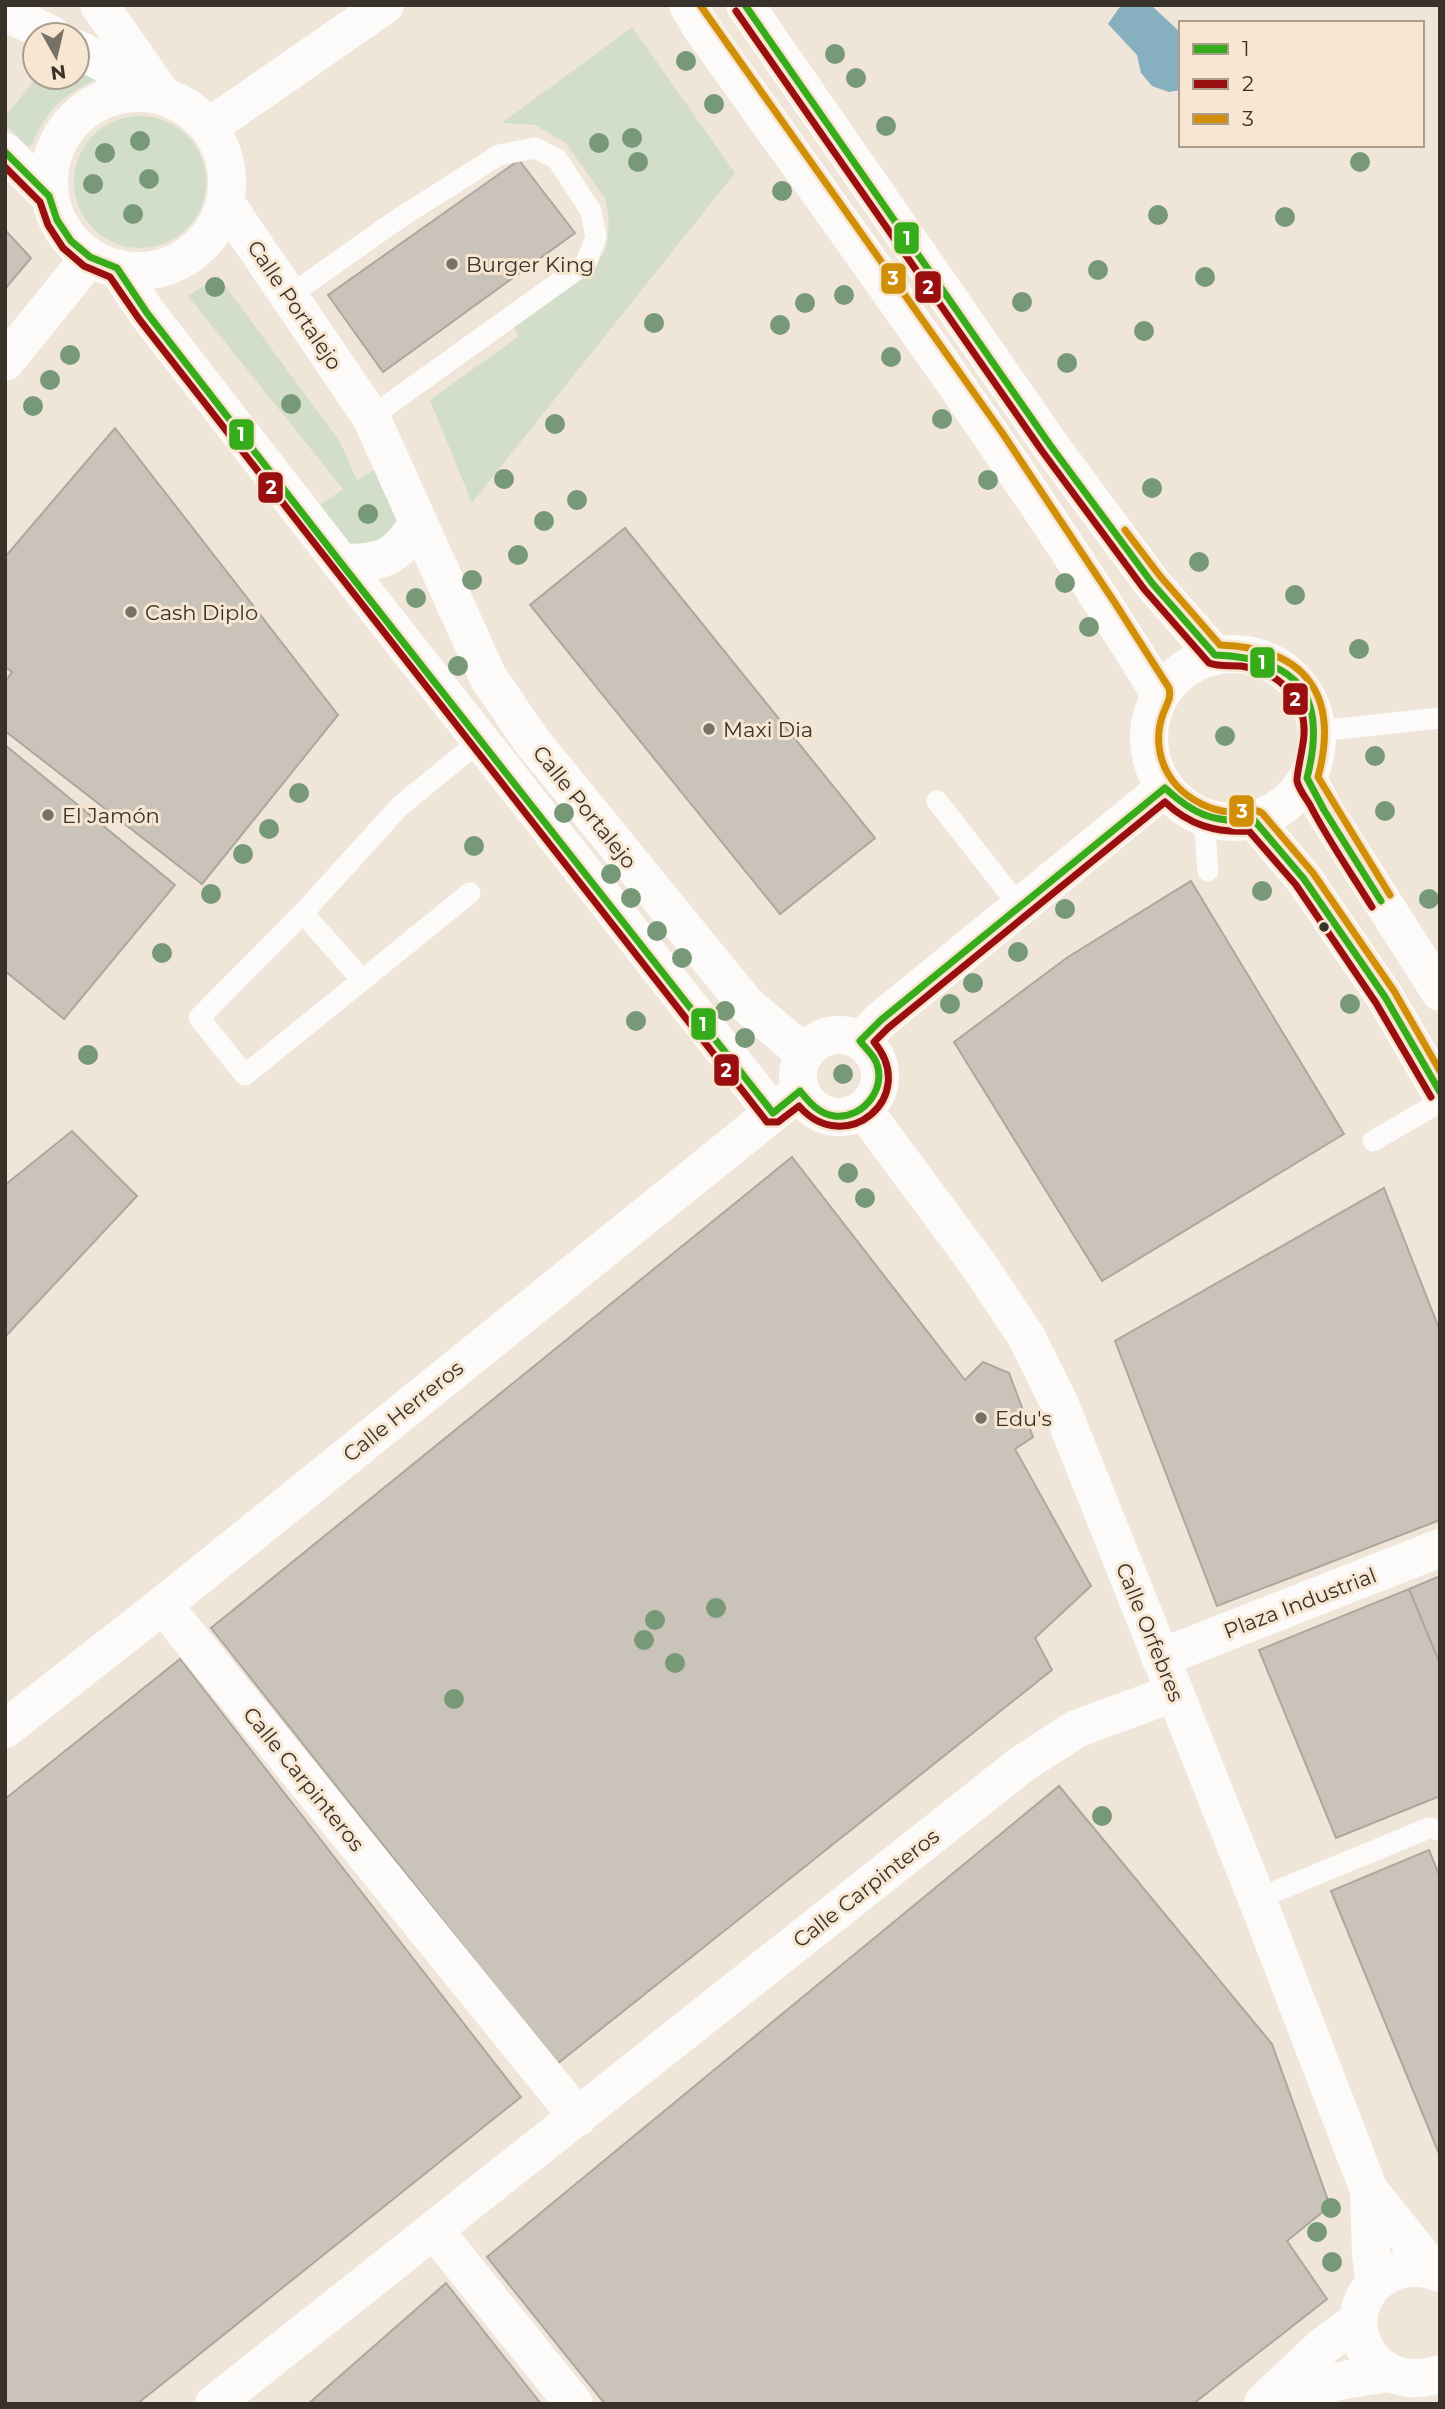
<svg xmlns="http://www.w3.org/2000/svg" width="1445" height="2409" font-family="Montserrat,sans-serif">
  <rect width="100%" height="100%" fill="#efe5d9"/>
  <!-- green -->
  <path fill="#d2deca" d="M632,27L735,173L472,503L430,400L519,336L513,327L596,266L606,248L609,224L606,200L566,143L535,125L502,123Z
    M77,64L97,79C62,95 47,109 32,145L27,146L5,124V117L37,77H77Z
    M74 182a66 66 0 1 1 132 0a66 66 0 1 1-132 0Z
    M218,276L340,442L357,480L382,465L399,511L398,526L383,541L347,545L317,508L343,489L188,296Z"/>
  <!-- water -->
  <path fill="#86afc0" d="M1124,5L1153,7L1181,33V90L1169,92L1152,86L1141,73L1137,55L1108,24L1119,8Z"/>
  <!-- building -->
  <path fill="#cac3ba" stroke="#aea79e" stroke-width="2" d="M519,160L575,233L383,372L328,295Z
    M5,230L31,258L5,289Z
    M115,428L338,715L202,884L5,731V682L12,672L5,667V557Z
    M625,528L875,838L780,914L530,605Z
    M5,745L175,885L64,1019L5,971Z
    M1191,881L1344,1134L1102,1281L954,1042L1068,957Z
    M72,1131L137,1196L5,1337V1185Z
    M792,1157L965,1380L983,1362L1009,1373L1033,1437L1015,1449L1091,1586L1035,1638L1052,1670L557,2064L211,1628Z
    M1384,1188L1440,1331V1520L1217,1606L1115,1341Z
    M1440,1576V1664L1409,1589Z
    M1409,1589L1440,1664V1796L1336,1838L1259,1650Z
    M180,1659L521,2097L137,2404H5V1799Z
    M1059,1786L1272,2044L1330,2206L1287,2241L1327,2299L1193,2404H605L487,2257Z
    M1429,1850L1440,1877V2156L1331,1891Z
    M446,2283L541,2404H308Z"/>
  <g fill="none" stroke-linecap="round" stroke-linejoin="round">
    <!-- lane -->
    <path stroke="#fdfbf9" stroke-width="21" d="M289,296L398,219L499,155L535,148L557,159L591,211L596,237L586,263L371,417
      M1318,731L1440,718
      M937,801L1020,907
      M1204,818L1208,871
      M303,913L400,806L481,740
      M362,980L303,913L199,1018L245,1075L470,893
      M1373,1141L1440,1102
      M1257,1899L1429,1828L1440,1830"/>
    <!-- street -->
    <path stroke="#fdfbf9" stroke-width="38" d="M99,5L164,97
      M225,202L371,417L488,677L531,740L746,1004L805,1054
      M117,268L147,313L341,563L773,1113
      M341,563C382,563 396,559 418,523
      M798 1076a41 41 0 1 1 82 0a41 41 0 1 1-82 0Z
      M860,1041L881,1020L1165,788
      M863,1109L980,1267L1026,1336L1061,1407L1257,1899L1369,2190L1433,2270
      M163,1605L578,2117
      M1160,1658L1440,1548
      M5,1729L163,1605L800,1091
      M1369,2190L1371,2254L1375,2284
      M434,2230L574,2404
      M1440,2273C1426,2267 1412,2266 1398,2270C1328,2293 1357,2400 1440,2374
      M1268,2398L1322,2347L1358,2320
      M1263,2403L1338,2381L1388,2373
      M214,2404L1022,1764L1076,1729L1174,1693"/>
    <!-- secondary -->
    <path stroke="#fdfbf9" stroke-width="38" d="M688,5L701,27C858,247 1019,464 1160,694
      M745,5L1050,445L1152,583L1215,655
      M5,12L52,35
      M77,49L106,64L140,93
      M49 182a89 89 0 1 1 178 0a89 89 0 1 1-178 0Z
      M209,127L385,5
      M5,152L49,196
      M5,362L90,257
      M1149 738a84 84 0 1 1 168 0a84 84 0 1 1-168 0Z
      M1307,778L1324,810L1440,992
      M1254,820L1304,879L1385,997L1440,1092"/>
    <defs>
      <path id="bus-1" d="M745,5L1050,445L1152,583L1215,655C1299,658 1328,696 1307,778L1324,810L1381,901
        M5,152L49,196L57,220L71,241L90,257L117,268L147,313L341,563L773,1113L800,1091C809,1102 819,1114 834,1116C864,1120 890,1085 874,1058C870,1052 864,1046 860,1041L881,1020L1165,788C1194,815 1214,823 1254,820L1304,879L1385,997L1440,1092"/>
      <path id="bus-2" d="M736,11L1042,451L1144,589L1209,663C1219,667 1230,665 1241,666C1276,671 1306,696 1304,734C1304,744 1296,776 1297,781C1299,790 1306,798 1310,805C1328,840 1351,873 1372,907
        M5,167L40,202L48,225L63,248L84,266L110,277L139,319L767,1122H778L799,1106C845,1159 920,1097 874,1042L888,1028L1165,802C1189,825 1216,833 1249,831L1296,885L1376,1003L1431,1097"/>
      <path id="bus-3" d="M700,5L1003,434L1115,603L1169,688C1172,698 1166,705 1163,714C1154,739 1159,766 1177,786C1190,800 1211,811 1230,812C1241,812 1252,807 1262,813L1313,873L1394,991L1440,1071
        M1125,530L1160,576L1220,645C1305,648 1340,694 1318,777L1390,895"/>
    </defs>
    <!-- bus-1 casing -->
    <use href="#bus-1" stroke="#f7e6d1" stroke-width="12"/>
    <!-- bus-2 casing -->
    <use href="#bus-2" stroke="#f7e6d1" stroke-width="12"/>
    <!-- bus-3 casing -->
    <use href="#bus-3" stroke="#f7e6d1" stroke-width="12"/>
    <!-- bus-1 -->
    <use href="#bus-1" stroke="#36ac1b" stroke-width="7"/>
    <!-- bus-2 -->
    <use href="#bus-2" stroke="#990f0f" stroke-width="7"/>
    <!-- bus-3 -->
    <use href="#bus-3" stroke="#d18f08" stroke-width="7"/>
  </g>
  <!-- trees -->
  <g fill="#797">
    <circle cx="835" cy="54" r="10"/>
    <circle cx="686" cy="61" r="10"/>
    <circle cx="856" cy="78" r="10"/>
    <circle cx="714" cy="104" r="10"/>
    <circle cx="886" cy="126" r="10"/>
    <circle cx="632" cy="138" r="10"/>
    <circle cx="140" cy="141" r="10"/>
    <circle cx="599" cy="143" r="10"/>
    <circle cx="105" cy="153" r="10"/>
    <circle cx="638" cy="162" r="10"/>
    <circle cx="1360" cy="162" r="10"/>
    <circle cx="149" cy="179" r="10"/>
    <circle cx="93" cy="184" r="10"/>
    <circle cx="782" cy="191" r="10"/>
    <circle cx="133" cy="214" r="10"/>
    <circle cx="1158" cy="215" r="10"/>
    <circle cx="1285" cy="217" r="10"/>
    <circle cx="1098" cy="270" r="10"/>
    <circle cx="1205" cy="277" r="10"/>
    <circle cx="215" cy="287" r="10"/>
    <circle cx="844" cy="295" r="10"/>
    <circle cx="1022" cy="302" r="10"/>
    <circle cx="805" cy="303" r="10"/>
    <circle cx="654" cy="323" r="10"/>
    <circle cx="780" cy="325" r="10"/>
    <circle cx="1144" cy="331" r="10"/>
    <circle cx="70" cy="355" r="10"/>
    <circle cx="891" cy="357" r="10"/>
    <circle cx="1067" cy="363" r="10"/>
    <circle cx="50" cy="380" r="10"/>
    <circle cx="291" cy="404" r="10"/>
    <circle cx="33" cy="406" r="10"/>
    <circle cx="942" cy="419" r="10"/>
    <circle cx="555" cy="424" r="10"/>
    <circle cx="504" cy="479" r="10"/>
    <circle cx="988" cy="480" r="10"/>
    <circle cx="1152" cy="488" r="10"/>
    <circle cx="577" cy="500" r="10"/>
    <circle cx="368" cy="514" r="10"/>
    <circle cx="544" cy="521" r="10"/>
    <circle cx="518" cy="555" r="10"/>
    <circle cx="1199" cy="562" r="10"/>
    <circle cx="472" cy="580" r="10"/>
    <circle cx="1065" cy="583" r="10"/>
    <circle cx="1295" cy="595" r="10"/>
    <circle cx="416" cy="598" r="10"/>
    <circle cx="1089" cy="627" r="10"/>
    <circle cx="1359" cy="649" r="10"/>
    <circle cx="458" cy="666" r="10"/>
    <circle cx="1225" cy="736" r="10"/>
    <circle cx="1375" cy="756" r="10"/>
    <circle cx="299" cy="793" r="10"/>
    <circle cx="1385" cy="811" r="10"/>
    <circle cx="564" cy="813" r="10"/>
    <circle cx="269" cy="829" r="10"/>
    <circle cx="474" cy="846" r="10"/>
    <circle cx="243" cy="854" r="10"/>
    <circle cx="611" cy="874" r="10"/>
    <circle cx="1262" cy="891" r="10"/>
    <circle cx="211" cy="894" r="10"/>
    <circle cx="631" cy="898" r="10"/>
    <circle cx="1429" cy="899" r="10"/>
    <circle cx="1065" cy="909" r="10"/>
    <circle cx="657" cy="931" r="10"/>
    <circle cx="1018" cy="952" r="10"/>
    <circle cx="162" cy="953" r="10"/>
    <circle cx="682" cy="958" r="10"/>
    <circle cx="973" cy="983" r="10"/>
    <circle cx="950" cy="1004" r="10"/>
    <circle cx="1350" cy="1004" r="10"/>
    <circle cx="725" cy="1011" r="10"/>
    <circle cx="636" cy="1021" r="10"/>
    <circle cx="745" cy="1038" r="10"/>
    <circle cx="88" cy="1055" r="10"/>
    <circle cx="843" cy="1074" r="10"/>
    <circle cx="848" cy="1173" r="10"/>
    <circle cx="865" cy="1198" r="10"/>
    <circle cx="716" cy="1608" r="10"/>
    <circle cx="655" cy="1620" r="10"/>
    <circle cx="644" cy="1640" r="10"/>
    <circle cx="675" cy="1663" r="10"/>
    <circle cx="454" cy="1699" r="10"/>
    <circle cx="1102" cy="1816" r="10"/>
    <circle cx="1331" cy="2208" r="10"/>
    <circle cx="1317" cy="2232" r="10"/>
    <circle cx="1332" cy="2262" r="10"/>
  </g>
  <!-- markers -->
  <g fill="#787167" stroke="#f7e6d1" stroke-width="2.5">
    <circle cx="452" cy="264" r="7"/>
    <circle cx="131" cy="612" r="7"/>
    <circle cx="709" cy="729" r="7"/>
    <circle cx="48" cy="815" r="7"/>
    <circle cx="981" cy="1418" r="7"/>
  </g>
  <circle fill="#38322a" stroke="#f7e6d1" stroke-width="2.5" cx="1324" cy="927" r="6"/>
  <g text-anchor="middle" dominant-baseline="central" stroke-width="6" stroke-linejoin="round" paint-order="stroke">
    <!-- poi labels -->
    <g font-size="21" fill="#38322a" stroke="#f7e6d1" text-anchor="start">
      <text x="466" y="264">Burger King</text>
      <text x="145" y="612">Cash Diplo</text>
      <text x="723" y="729">Maxi Dia</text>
      <text x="62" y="815">El Jamón</text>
      <text x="995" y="1418">Edu's</text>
    </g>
    <!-- street labels -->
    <g font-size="21" fill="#38322a" stroke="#f7e6d1">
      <text transform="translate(295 305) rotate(56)">Calle Portalejo</text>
      <text transform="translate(585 807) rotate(51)">Calle Portalejo</text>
      <text transform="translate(403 1411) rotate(-39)">Calle Herreros</text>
      <text transform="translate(1300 1603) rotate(-21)">Plaza Industrial</text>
      <text transform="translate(1150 1632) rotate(68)">Calle Orfebres</text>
      <text transform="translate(304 1779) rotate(51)">Calle Carpinteros</text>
      <text transform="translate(866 1888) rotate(-38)">Calle Carpinteros</text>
    </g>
  </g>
  <g stroke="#f7e6d1" stroke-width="2.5">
    <rect x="893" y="221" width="27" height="34" rx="7" fill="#36ac1b"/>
    <rect x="880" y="262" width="27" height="33" rx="7" fill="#d18f08"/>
    <rect x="914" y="270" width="28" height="34" rx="7" fill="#990f0f"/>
    <rect x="228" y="418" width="27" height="33" rx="7" fill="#36ac1b"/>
    <rect x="257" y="471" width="27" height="33" rx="7" fill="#990f0f"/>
    <rect x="1249" y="646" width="27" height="33" rx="7" fill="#36ac1b"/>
    <rect x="1282" y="682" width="27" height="34" rx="7" fill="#990f0f"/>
    <rect x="1228" y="794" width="27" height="34" rx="7" fill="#d18f08"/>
    <rect x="690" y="1007" width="27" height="34" rx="7" fill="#36ac1b"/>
    <rect x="713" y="1053" width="27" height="34" rx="7" fill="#990f0f"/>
  </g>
  <g font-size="19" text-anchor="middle" font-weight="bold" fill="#fff">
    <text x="907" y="245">1</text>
    <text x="893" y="285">3</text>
    <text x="928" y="294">2</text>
    <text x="241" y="441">1</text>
    <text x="271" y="494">2</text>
    <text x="1262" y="669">1</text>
    <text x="1295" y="706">2</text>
    <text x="1242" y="818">3</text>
    <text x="703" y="1031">1</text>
    <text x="726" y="1077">2</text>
  </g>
  <!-- border -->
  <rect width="1445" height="2409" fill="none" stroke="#38322a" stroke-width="14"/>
  <!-- legend -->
  <rect x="1179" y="21" width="245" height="126" fill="#f7e6d1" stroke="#ab9e8e" stroke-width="2"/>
  <rect x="1193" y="44" width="35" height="10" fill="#36ac1b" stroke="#ab9e8e" stroke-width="2"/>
  <text x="1242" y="56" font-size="21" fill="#38322a">1</text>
  <rect x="1193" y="79" width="35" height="10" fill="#990f0f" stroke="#ab9e8e" stroke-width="2"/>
  <text x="1242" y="91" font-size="21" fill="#38322a">2</text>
  <rect x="1193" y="114" width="35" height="10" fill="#d18f08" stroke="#ab9e8e" stroke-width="2"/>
  <text x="1242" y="126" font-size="21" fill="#38322a">3</text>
  <!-- north arrow -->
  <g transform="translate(56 56) rotate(172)"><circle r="33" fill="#f7e6d1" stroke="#ab9e8e" stroke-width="2"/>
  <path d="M0-5L12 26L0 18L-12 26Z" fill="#787167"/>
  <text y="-10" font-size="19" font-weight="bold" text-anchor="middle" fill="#38322a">N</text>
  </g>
</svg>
